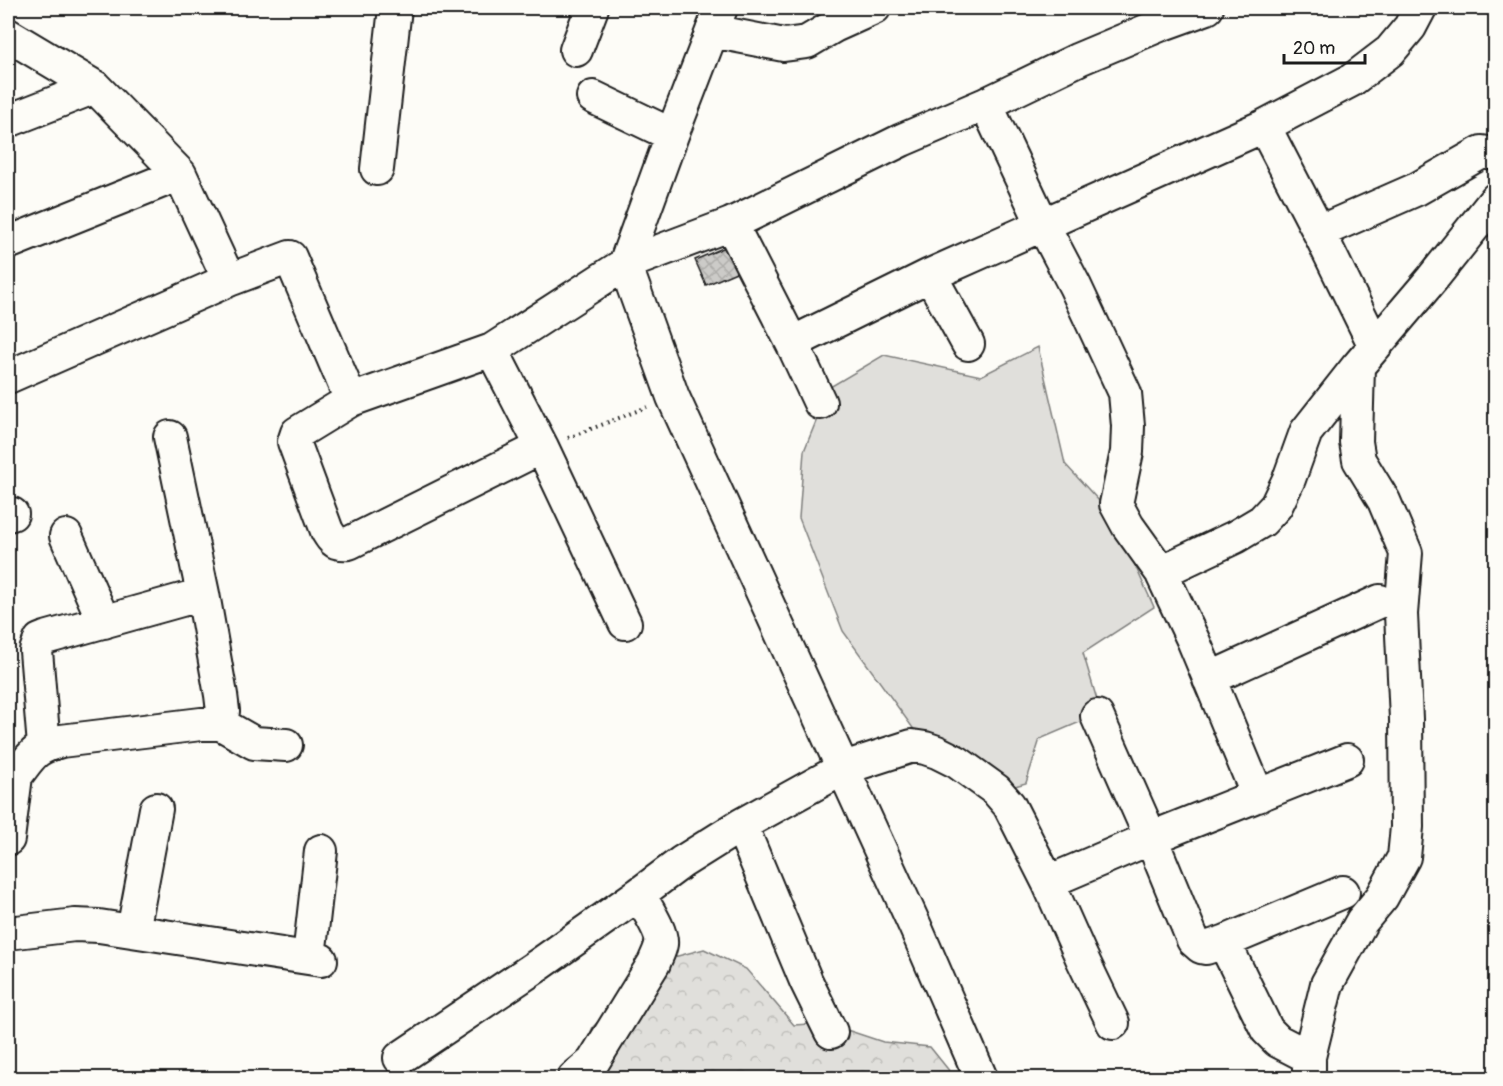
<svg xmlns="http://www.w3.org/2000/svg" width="1503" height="1086" font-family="Pangolin,sans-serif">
  <defs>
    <pattern id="forest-crowns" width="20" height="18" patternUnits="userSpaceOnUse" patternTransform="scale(1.5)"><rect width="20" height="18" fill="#e0dfdb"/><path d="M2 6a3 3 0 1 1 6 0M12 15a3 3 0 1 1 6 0" fill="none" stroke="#c0bfbb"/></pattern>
    <pattern id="building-cross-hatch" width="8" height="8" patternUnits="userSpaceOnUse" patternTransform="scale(1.5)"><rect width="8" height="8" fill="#cccbc8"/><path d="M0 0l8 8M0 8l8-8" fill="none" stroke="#afaeab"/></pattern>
  </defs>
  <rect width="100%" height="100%" fill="#fdfcf7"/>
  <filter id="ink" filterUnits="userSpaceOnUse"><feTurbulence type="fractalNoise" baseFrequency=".0167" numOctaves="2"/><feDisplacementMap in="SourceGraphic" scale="12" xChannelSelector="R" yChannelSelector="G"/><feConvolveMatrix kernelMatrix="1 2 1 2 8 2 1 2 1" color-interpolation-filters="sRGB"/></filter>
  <g filter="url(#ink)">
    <!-- grass -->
    <path fill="#e0dfdb" stroke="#7e7e7c" stroke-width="1.5" d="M1038,347L1065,464L1112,515L1154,607L1083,653L1101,713L1040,739L1026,783L1004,789L915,731L843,631L799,518L804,451L830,387L884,355L981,376Z"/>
    <!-- forest -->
    <path fill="url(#forest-crowns)" stroke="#7e7e7c" stroke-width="1.5" d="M704,949L746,969L794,1025L826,1023L883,1042L930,1047L955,1078H571L593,1027L659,961Z"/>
    <!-- building -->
    <path fill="url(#building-cross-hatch)" stroke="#1c1c1c" stroke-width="1.5" d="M730,245L741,270L706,285L695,260Z"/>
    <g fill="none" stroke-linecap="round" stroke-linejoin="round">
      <defs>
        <path id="minor" d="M721,8L672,135L625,264L673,397L915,926L981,1078
          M712,31L784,45L807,42L834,26L874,8
          M8,35L95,87L180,174L229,280
          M576,50L592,8
          M593,97L672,135
          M986,104L1043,225L1075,286L1125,393L1128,426L1127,452L1116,504L1128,526L1161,572L1194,642L1258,796
          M8,121L95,87
          M1264,126L1319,232L1375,346
          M377,169L395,8
          M731,224L792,343L930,275L1264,126L1352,80L1390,51L1410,27L1420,8
          M1319,232L1417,189L1482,152L1496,154
          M8,243L180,174
          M930,275L968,344
          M792,343L820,403
          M492,350L542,447L625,623
          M8,377L229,280L290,257L351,400L492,350L625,264L731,224L902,140L986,104L1079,59L1160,25L1207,8
          M351,400L297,433L294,442L327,531C334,542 335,544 349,543L542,447
          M8,515L12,514
          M66,536L104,622
          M1161,572L1235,537L1262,521L1276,506L1289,479L1306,432L1358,366
          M1209,679L1380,601
          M1097,716L1151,838L1193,940L1201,947L1206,948L1224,942L1343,892
          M221,724L254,743L286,745
          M44,746L36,651L40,640L45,638L203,594
          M8,776H16C32,755 34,748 61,741L201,724H221L223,711L221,695L203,594L170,437
          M741,825L806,981L831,1032
          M8,839L16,776
          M1048,882L1151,838L1347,760
          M133,931L156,809
          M8,933L75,925L99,926L321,960
          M1224,942L1267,1030L1278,1041L1309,1057
          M309,957L321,851
          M400,1058L540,964L639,894L682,862L741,825L844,768L912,746L925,748L937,752L957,762L996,790L1009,805L1048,882L1081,956L1113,1023
          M574,1078L593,1062L654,963C656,957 660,951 661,944C663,932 645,906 639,894
          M1309,1078V1057L1327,984L1362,921L1382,897L1404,857L1407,827L1406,719L1401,614L1406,553L1384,501L1359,460L1356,442L1358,366L1432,279L1496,199"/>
      </defs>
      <!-- minor casing -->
      <use href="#minor" stroke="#1c1c1c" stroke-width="36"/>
      <!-- path -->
      <path stroke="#1c1c1c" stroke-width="4" stroke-dasharray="1.5 4.5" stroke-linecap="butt" d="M568,438L647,407"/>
      <!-- minor -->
      <use href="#minor" stroke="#fdfcf7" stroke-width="32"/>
    </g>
  </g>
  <!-- margin -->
  <rect width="1503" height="1086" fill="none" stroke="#fdfcf7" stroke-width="30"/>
  <rect x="15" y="15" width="1473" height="1056" fill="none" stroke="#1c1c1c" stroke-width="2" filter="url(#ink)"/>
  <!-- scale -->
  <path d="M1284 54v9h81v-9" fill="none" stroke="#1c1c1c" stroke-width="3"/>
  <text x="1293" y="54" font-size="18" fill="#1c1c1c" stroke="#fdfcf7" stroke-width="4.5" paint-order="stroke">20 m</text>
</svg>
